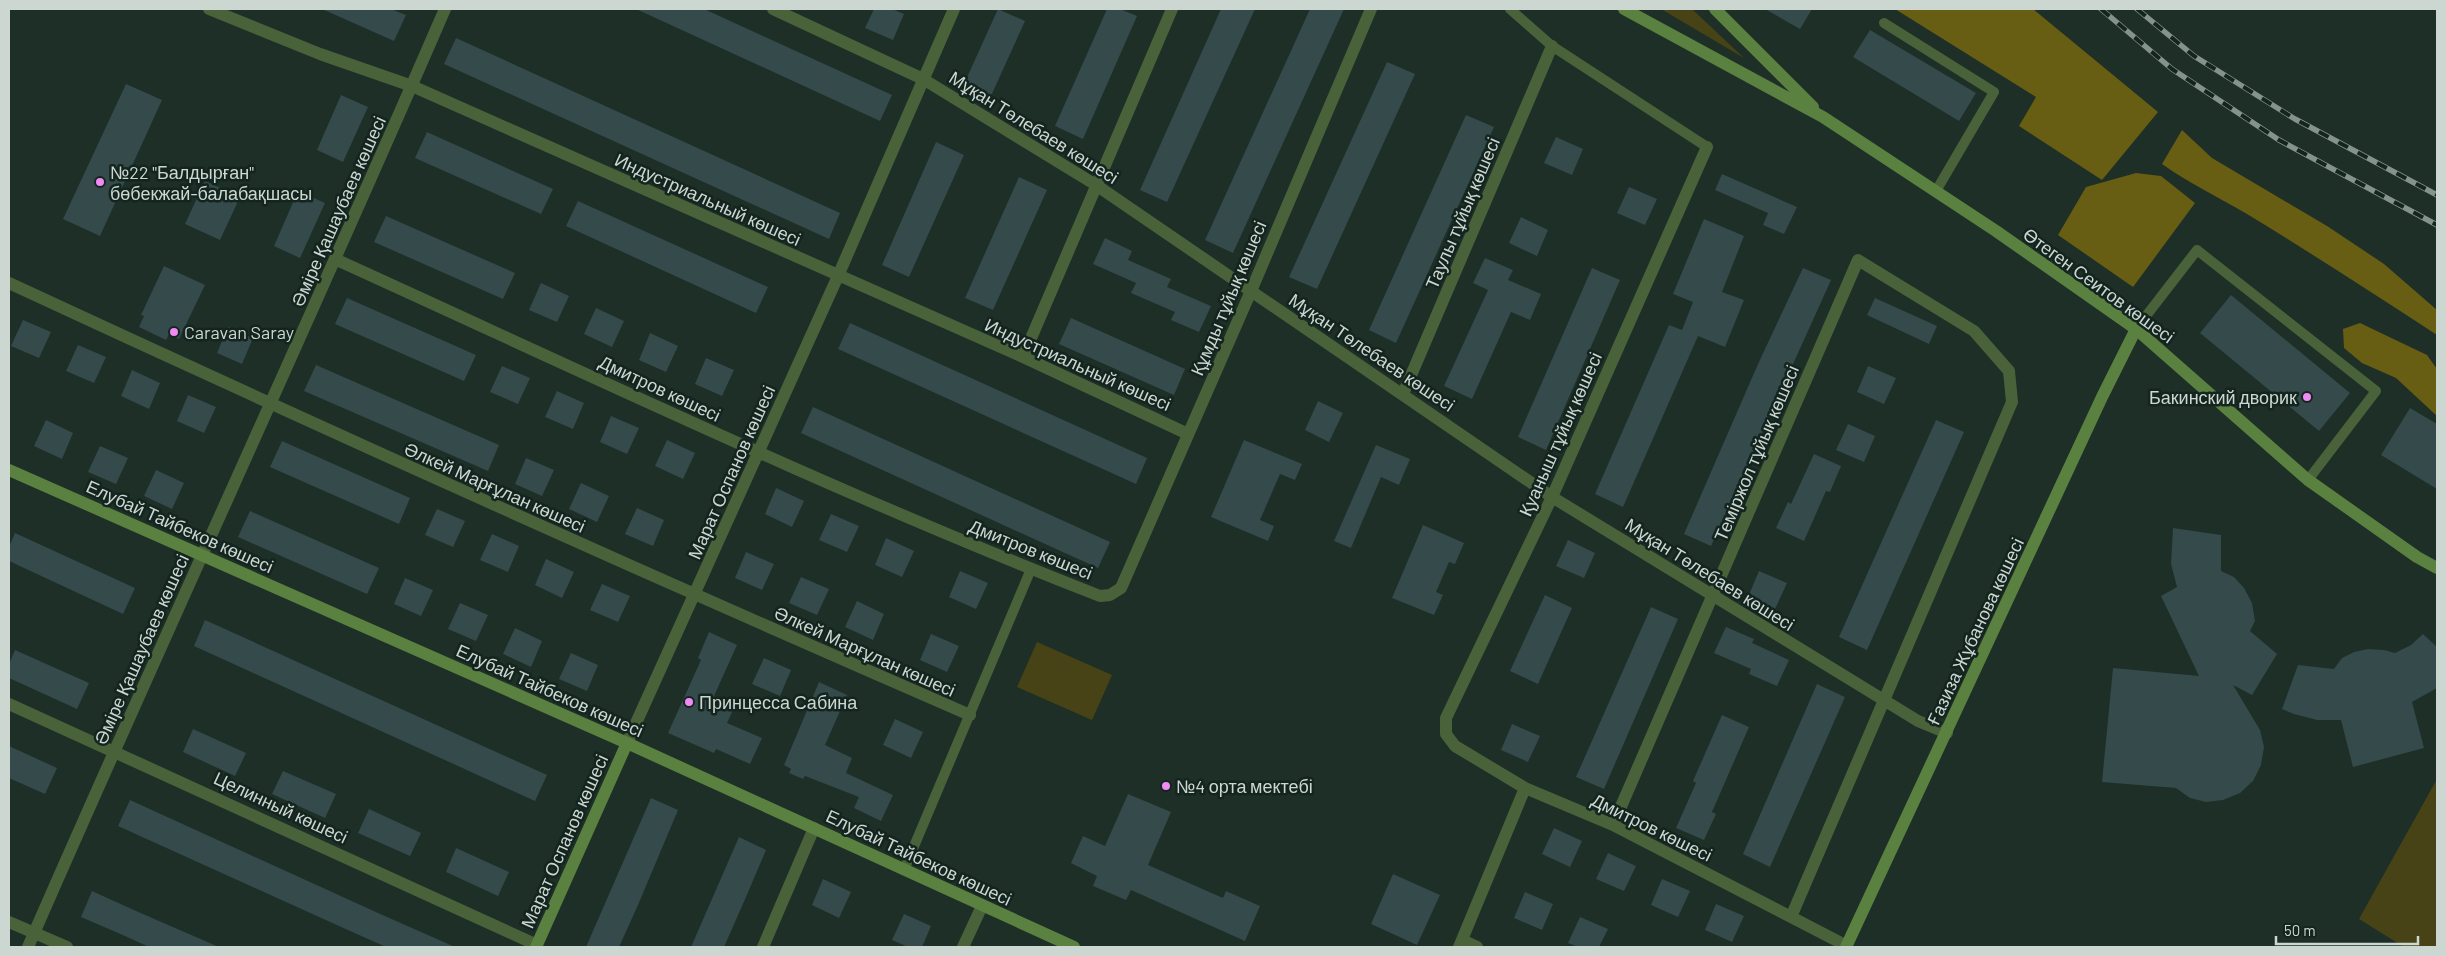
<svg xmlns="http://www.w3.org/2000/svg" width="2446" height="956" font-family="Barlow,sans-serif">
  <rect width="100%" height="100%" fill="#1d2f27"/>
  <!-- green -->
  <path fill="#484316" d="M1661,9H1692L1744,58Z
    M1037,642L1112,675L1092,720L1017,687Z
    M2437,779V947H2404L2359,919Z"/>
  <!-- forest -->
  <path fill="#675e13" d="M1895,9H2033L2158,112L2102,180L2019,126L2036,97Z
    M2182,130L2212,158L2327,226L2384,264L2437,310V335C2374,294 2311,253 2247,214C2218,197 2189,183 2162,164Z
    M2136,173L2161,176L2195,203L2133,287L2058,235L2086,187Z
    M2360,323L2427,355L2437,369V416L2396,378L2362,363L2344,348L2343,329Z"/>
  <!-- building -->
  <path fill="#344a4b" d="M322,9H391L406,15L394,41Z
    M636,9H704L892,95L880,121Z
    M874,9H892L904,14L893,40L865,28Z
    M998,9L1025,21L991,96L964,84Z
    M1107,9H1120L1137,16L1083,139L1055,126Z
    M1221,9H1255L1167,202L1140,190Z
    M1310,9H1344L1233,253L1205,240Z
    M1765,9H1812L1800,29Z
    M1870,30L1976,93L1959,121L1853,57Z
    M456,38L840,213L829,239L444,64Z
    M1387,62L1415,74L1317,289L1289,277Z
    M126,84L162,100L100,236L63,219Z
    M341,95L368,107L343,162L317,150Z
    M1466,115L1494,127L1396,343L1369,330Z
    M427,132L553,189L541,214L415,158Z
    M1556,137L1583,149L1572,175L1544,163Z
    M936,142L964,155L909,277L882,265Z
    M1722,174L1797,207L1784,234L1763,225L1768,213L1715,190Z
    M1019,177L1047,190L993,310L965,298Z
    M205,181L240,197L220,240L185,224Z
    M1629,187L1657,199L1645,225L1617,213Z
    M298,191L325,203L300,258L274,246Z
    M578,201L768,287L756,313L566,226Z
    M386,216L515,273L503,299L374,242Z
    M1521,217L1548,230L1537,256L1509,243Z
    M1704,219L1744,236L1722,292L1744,300L1725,347L1698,336L1623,507L1595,494L1669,325L1682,330L1693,302L1673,294Z
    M1105,238L1132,251L1128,260L1171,279L1167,287L1211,306L1199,332L1171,320L1175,312L1131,293L1136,283L1093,264Z
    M1485,258L1513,270L1508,280L1541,294L1530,320L1511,312L1472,399L1444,386L1488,290L1473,283Z
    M164,266L205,285L179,339L169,334L166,340L139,327L144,316L141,315Z
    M1592,268L1620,280L1546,450L1518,437Z
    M1803,268L1831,280L1711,546L1684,534L1758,364Z
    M541,283L569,296L557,322L529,310Z
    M2231,295L2350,393L2319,431L2200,333Z
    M347,298L476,355L464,381L335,324Z
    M1875,298L1937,326L1929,344L1867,315Z
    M596,308L624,321L612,347L584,334Z
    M1071,318L1185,369L1174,395L1059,344Z
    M23,320L51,332L39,358L11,346Z
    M850,323L1147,458L1136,484L838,349Z
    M228,327L253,338L242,364L217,353Z
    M650,333L678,346L666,372L639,360Z
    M78,345L106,357L94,383L66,371Z
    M706,358L734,370L722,396L695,384Z
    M316,365L499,445L488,471L304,391Z
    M502,366L530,378L518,404L490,392Z
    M1868,366L1896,378L1884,404L1857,392Z
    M132,370L160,383L149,409L121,396Z
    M557,391L584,403L573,429L545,417Z
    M188,395L216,407L204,433L177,421Z
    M1318,401L1343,413L1329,442L1305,430Z
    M813,407L1110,542L1098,568L801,433Z
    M2410,408L2437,424V489L2381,455Z
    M611,416L639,428L627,454L600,442Z
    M46,420L73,433L62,459L34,446Z
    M1936,420L1964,432L1867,650L1839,637Z
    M1848,424L1875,436L1864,462L1836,450Z
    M667,440L695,453L683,479L655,466Z
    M1244,440L1302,464L1295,480L1280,474L1260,520L1274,526L1268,541L1211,517Z
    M282,441L410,498L399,524L270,467Z
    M1376,445L1410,459L1399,485L1381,477L1351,548L1334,541Z
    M100,446L128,458L116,484L88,472Z
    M1814,454L1841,466L1830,492L1826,491L1804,541L1776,528L1788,502L1791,504Z
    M526,458L554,470L542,496L515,484Z
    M156,470L184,483L172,509L144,496Z
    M581,483L609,496L597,522L569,509Z
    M776,488L804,501L792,527L765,514Z
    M637,508L664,520L653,546L625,534Z
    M437,509L465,521L453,547L425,535Z
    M250,511L379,568L367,594L238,537Z
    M831,514L859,526L847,552L819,540Z
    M1423,525L1464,543L1455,564L1449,562L1436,592L1443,595L1434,615L1392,598Z
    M2173,528L2221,535V571L2234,577L2244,588L2252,603L2255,621L2250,631L2277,654L2252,695L2233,685L2260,730L2264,747L2261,765L2253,781L2240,793L2223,800L2206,802L2190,798L2176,788L2102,782L2113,668L2199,676L2161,596L2177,587L2171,564Z
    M15,533L135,588L123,614L9,561V547Z
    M492,534L519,546L508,572L480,560Z
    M886,538L914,551L902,577L875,565Z
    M1568,540L1595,553L1584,578L1556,566Z
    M746,552L774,564L762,590L735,578Z
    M546,559L574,572L562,598L535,585Z
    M960,571L988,583L976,609L949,597Z
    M1759,571L1787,583L1775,609L1748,597Z
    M801,577L829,589L817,615L789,603Z
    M405,578L433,590L421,616L394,604Z
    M602,584L630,596L618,622L590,610Z
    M1545,595L1572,608L1538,684L1510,671Z
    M857,601L884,614L873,640L845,627Z
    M460,603L488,615L476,641L448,629Z
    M1651,607L1678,619L1604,789L1576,777Z
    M205,620L547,775L535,801L194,646Z
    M1726,627L1754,639L1752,643L1789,660L1777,686L1749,674L1751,669L1714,653Z
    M515,628L542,641L531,667L503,654Z
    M709,632L737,645L714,696L735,706L727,723L762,738L750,764L716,749L714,753L668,733L701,660L698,658Z
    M931,634L959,646L947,672L920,660Z
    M2423,634L2437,647V688L2412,702L2424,748L2353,767L2341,720H2317L2294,714L2282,709L2298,665L2334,669L2342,658L2354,652L2368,649L2384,650L2395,653L2411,645Z
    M15,650L89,683L77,709L9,678V664Z
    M571,653L598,665L587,691L559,679Z
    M764,658L791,670L780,696L752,684Z
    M819,682L847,695L825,745L852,758L846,773L893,795L881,821L854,808L859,797L805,776L803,779L789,773L791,769L784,765Z
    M1817,684L1845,697L1770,867L1743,854Z
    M1722,715L1749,727L1712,812L1716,814L1704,840L1676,828L1696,783L1693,781Z
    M895,719L923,732L911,758L883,745Z
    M1512,724L1540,736L1528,762L1501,750Z
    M193,729L246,753L235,776L183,752Z
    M9,746L57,768L45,794L9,778Z
    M283,771L336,794L325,818L272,794Z
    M1128,794L1171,812L1148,865L1223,898L1226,891L1260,906L1245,941L1131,890L1126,900L1093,886L1097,876L1071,863L1083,836L1105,846Z
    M651,798L678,810L638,905L619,947H586Z
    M130,800L378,913L455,947H386L339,926L118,826Z
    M369,809L421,833L410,856L358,833Z
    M1554,828L1582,841L1570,867L1542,854Z
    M739,837L766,850L746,897L724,947H691Z
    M456,848L509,872L498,896L446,872Z
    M1608,853L1636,866L1624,891L1596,879Z
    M1393,874L1440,895L1417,945L1371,924Z
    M823,879L851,892L839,918L812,905Z
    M1662,879L1690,891L1678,917L1651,905Z
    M92,891L136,911L219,947H149L125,936L81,917Z
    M1525,892L1553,904L1542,930L1514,918Z
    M1716,904L1744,916L1732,942L1705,930Z
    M904,914L931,926L922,947H908L892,940Z
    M1580,917L1608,929L1599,947H1578L1568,943Z"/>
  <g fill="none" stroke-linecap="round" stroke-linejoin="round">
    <!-- lane -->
    <path stroke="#49623a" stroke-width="10" d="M1510,9L1552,46L1707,147
      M1884,23L1994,92L1936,191
      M2136,329L2197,250L2376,391L2308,480
      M904,870L1031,569"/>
    <!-- street -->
    <path stroke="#49623a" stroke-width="12" d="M209,9L320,54L412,86L1023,357L1188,434
      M773,9L923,79L1096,185L1552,497L1918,721L1947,733
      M1707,147L1552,497L1446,718V734L1455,746L1525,788L1613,825L1847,946
      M337,260C590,375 841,495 1100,596L1110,595L1121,588L1251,291L1371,9
      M9,283C328,431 648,575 970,715
      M1023,357L1172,9
      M1403,394L1552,46
      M9,704L537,945
      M627,743L838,276L954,9
      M1613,825L1858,260L1974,331L2009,371L2012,402L1791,917
      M9,922L67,947
      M1462,940L1477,947
      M28,947C165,633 309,323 445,9
      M763,947L814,828
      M963,947L982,906
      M1459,947L1525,788"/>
    <!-- secondary -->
    <path stroke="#5a8140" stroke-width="12" d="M1624,9L1823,117L1996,231L2136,329L2308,480L2417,557L2437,568
      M1715,9L1813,107
      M9,470L627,743L1074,947
      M536,947L627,743
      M1846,947L2102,397L2136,329"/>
    <defs>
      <path id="rail" d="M2101,9L2172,69L2279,140L2437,225
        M2137,9L2194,56L2295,119L2437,195"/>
    </defs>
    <!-- rail casing -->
    <use href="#rail" stroke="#85938d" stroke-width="5.5"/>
    <!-- rail -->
    <use href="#rail" stroke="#13251e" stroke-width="4" stroke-dasharray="11" stroke-linecap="butt"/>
  </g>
  <!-- markers -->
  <g fill="#f18af5" stroke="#13251e" stroke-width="2">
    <circle cx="100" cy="182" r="5"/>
    <circle cx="174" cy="332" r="5"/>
    <circle cx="2307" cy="397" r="5"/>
    <circle cx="689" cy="702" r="5"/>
    <circle cx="1166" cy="786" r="5"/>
  </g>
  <g text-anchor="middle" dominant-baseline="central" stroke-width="5" stroke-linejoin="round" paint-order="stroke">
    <!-- street labels -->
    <g font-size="18" fill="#ccd7d2" stroke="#13251e">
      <text transform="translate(1034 127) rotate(32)">Мұқан Төлебаев көшесі</text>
      <text transform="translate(708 199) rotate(24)">Индустриальный көшесі</text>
      <text transform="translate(338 211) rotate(-66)">Әміре Қашаубаев көшесі</text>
      <text transform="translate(1462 213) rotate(-67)">Таулы тұйық көшесі</text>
      <text transform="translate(2099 285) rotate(36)">Өтеген Сеитов көшесі</text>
      <text transform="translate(1228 298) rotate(-67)">Құмды тұйық көшесі</text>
      <text transform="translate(1372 352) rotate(34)">Мұқан Төлебаев көшесі</text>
      <text transform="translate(1078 364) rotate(24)">Индустриальный көшесі</text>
      <text transform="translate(660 388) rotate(25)">Дмитров көшесі</text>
      <text transform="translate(1560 434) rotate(-66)">Қуаныш тұйық көшесі</text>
      <text transform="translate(1756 453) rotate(-67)">Теміржол тұйық көшесі</text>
      <text transform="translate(731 472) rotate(-66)">Марат Оспанов көшесі</text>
      <text transform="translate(495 487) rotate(24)">Әлкей Марғұлан көшесі</text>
      <text transform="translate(180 526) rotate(24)">Елубай Тайбеков көшесі</text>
      <text transform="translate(1031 549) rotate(22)">Дмитров көшесі</text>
      <text transform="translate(1710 574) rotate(32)">Мұқан Төлебаев көшесі</text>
      <text transform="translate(1975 631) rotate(-65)">Ғазиза Жұбанова көшесі</text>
      <text transform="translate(141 649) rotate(-66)">Әміре Қашаубаев көшесі</text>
      <text transform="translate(865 651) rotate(24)">Әлкей Марғұлан көшесі</text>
      <text transform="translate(550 690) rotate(24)">Елубай Тайбеков көшесі</text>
      <text transform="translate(281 807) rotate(25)">Целинный көшесі</text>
      <text transform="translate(1652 827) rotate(26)">Дмитров көшесі</text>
      <text transform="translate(564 841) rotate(-66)">Марат Оспанов көшесі</text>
      <text transform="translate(919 857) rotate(25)">Елубай Тайбеков көшесі</text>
    </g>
    <!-- poi labels -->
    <g font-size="18" fill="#ccd7d2" stroke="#13251e" text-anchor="start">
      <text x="110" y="172">№22 "Балдырған"<tspan x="110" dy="21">бөбекжай-балабақшасы</tspan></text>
      <text x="184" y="332">Caravan Saray</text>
      <text x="2297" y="397" text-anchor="end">Бакинский дворик</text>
      <text x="699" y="702">Принцесса Сабина</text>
      <text x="1176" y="786">№4 орта мектебі</text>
    </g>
  </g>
  <!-- border -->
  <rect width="2446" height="956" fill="none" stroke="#ccd7d2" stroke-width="20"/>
  <!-- scale -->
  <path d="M2276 936v8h142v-8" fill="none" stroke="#ccd7d2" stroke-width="2.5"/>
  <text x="2284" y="936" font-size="15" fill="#ccd7d2" stroke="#13251e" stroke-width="4" paint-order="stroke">50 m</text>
</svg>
